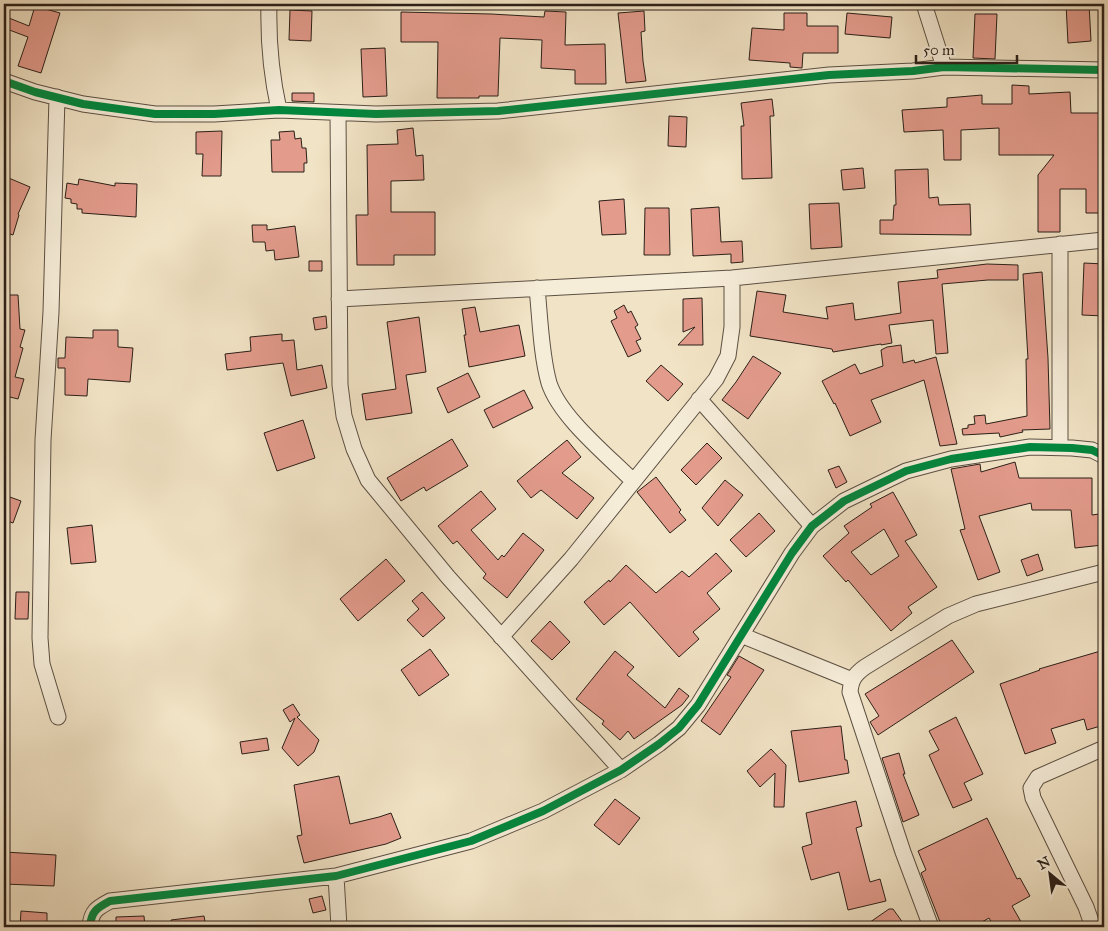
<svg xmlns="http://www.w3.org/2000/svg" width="1108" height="931" font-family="'IM FELL Great Primer',serif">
  <rect width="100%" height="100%" fill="#f1e3c5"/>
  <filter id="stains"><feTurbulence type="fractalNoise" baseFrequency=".004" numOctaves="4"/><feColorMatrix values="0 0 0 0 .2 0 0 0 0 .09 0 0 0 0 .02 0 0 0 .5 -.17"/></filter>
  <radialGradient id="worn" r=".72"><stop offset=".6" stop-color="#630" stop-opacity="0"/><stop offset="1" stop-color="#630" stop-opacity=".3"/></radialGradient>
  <!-- building -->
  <path fill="#e39b8c" stroke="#2b1f18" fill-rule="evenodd" d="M1066,4H1089L1091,41L1068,43Z
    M35,6L60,13L41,73L18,66L28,37L4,28V16L29,26Z
    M290,10L312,11L311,41L289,40Z
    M545,11L566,12L565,45L605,44L606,84H575V70L541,68L542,40L500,38L498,96H479V98H437L438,42H401V12L491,14L544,17Z
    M644,11L645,31L641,32L643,61L646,81L626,83L618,13Z
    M784,13H807V26H838V53H803L802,68L790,67V63L749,60L752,28L784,30Z
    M847,13L892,17L890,38L845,34Z
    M975,14H997L995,59L973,58Z
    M385,48L387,96L363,97L361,49Z
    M1012,85L1029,86V94L1070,92L1071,113H1104V213H1086V189H1060V232H1038V175L1054,155H999V128L961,130V160H944L943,130L904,132L902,110L947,107V98L982,95V104H1012Z
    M292,93H314V102L292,101Z
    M772,99L774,116H770L772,178L742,179L741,126H744L741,103Z
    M669,116L687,117L686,147L668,146Z
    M413,128L416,156L423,155L424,180L391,181V212H435V255H394V265H357L356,215H368L367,145L398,144L397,130Z
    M222,131L221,176H202L203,154H196V132Z
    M294,131L295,139L301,138L302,148H306L307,163H304V172H272L271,140H280L279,132Z
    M863,168L865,188L843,190L841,170Z
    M928,169L929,198L938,197L939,205L970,204L971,235L880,234V220H893L894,205H896L895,170Z
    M4,176L30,187L18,214L19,215L13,235L4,232Z
    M79,179L115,186V183L137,184L136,217L82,213V209H77V204L71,203V199L65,198L67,183L78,185Z
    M624,199L626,234L602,235L599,201Z
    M839,203L842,247L811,249L809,204Z
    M719,207L721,242L742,241L743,262L731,263V254L693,256L691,209Z
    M645,208H669L670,255H644Z
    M252,225H267V230L295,226L299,257L275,260L274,250L266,251L265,242H253Z
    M309,261H322V271H309Z
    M1084,263L1104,264V316L1082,315Z
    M987,264L1018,265V280H988L942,284L948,353L936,354L933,320L889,325L892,343L881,345V344L833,352L832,349L750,336L757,291L786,295L783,312L828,319L826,307L853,303L855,320L901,313L898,282L938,278L937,270Z
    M1042,272L1048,358L1050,429L1022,430L1023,432L1000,437L999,433L963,435L962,429L968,428V425L975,424L974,416L985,415L986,424L1027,416L1026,359H1028L1023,274Z
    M4,295H18L20,329L25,330L20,347L23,348L15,377L24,379L18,399L10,397L7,406H4Z
    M702,298L703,345H678L695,327L683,332V299Z
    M624,305L628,313L631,311L638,325L635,327L641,339L636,341L641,351L628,357L611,321L617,318L614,311Z
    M475,307L480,332L519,325L525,356L469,367L464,335H466L462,309Z
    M326,316L327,328L315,330L313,318Z
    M419,317L426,372L406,375L412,413L366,420L362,394L396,389L387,322Z
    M93,330H118V347L133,348L130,382L88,379L87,396L65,395V368H58V358H65L66,337L93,338Z
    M282,334V341L294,340L297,370L322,365L327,388L291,396L283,363L227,370L225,354L251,351L250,337Z
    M901,345L903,363L914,360L915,363L936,357L957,444L940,446L924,380L871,400L881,422L850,436L835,403L834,404L822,381L855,364L860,374L883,366L881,350L887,347Z
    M753,356L781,373L748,419L722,400L736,382Z
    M661,365L683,384L668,401L646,381Z
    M468,373L480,397L448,413L437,388Z
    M524,390L533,408L493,428L484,410Z
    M303,420L315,458L277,471L264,433Z
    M452,439L468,466L426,491L424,487L401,501L387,478Z
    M567,440L581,457L562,473L594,498L577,519L541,490L531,498L517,481Z
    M707,443L722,458L696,485L681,470Z
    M1015,462L1019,478H1092V515L1099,514L1103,545L1075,548L1071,510H1032L1031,503L979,516L1000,572L978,580L960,530L965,529L951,469L980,464L981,472Z
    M839,466L847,482L836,488L828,470Z
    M656,477L681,510L679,512L686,520L670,533L637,492Z
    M725,480L743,495L718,526L702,508Z
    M481,491L496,509L471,530L498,560L502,555L504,557L523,533L544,550L507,598L483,578L486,574L457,541L453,544L438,526Z
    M893,492L917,535L905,541L937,587L908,607L912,613L891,631L848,580L846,582L823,556L849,533L844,526L872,507L870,504ZM884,529L899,556L871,575L851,552Z
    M7,496L21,501L13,523L4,520V504Z
    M759,513L775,531L746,557L730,540Z
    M92,525L96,562L71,564L67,528Z
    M716,553L732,571L707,593L720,609L693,632L699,639L679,657L630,602L604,625L584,602L609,580L610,582L626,565L656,593L682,571L689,577Z
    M1038,554L1043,570L1027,576L1021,560Z
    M386,559L405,581L358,621L340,599Z
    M16,592H29L28,619H15Z
    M422,592L445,618L423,637L407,620L419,609L412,601Z
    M550,621L570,642L552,660L531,641Z
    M952,640L974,672L878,735L870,722L879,716L865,694Z
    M430,649L449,675L419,696L401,670Z
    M1104,650V725L1087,730L1084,719L1051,729L1056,743L1025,754L1000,684L1040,670L1039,669Z
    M615,651L634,667L627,675L665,708L679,688L689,696L682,705L634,739L628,731L620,740L602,724L604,721L576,699Z
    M739,656L764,670L720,735L701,721L731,677L727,675Z
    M293,704L300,715L297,717L319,740L314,752L298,766L282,748L295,718L290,722L283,710Z
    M956,717L983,774L964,783L972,800L953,808L929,755L939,750L929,731Z
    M841,726L845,760H847L849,773L799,782L791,731Z
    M267,738L269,750L242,754L240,742Z
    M771,749L786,765L784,807H774L775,773L760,787L747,771Z
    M899,753L905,774H903L919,815L903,822L882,758Z
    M339,776L350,824L379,817L391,813L401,838L386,844L304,863L297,836L302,835L294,785Z
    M615,799L640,818L619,845L594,825Z
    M856,801L862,826L856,828L870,882L880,879L886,901L848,910L839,872L811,880L802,847L812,844L806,813Z
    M987,818L1017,879L1020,878L1030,896L1012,906L1024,927H994L989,918L973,927H942L921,873L926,870L918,851Z
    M4,852L56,855L54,886L4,884Z
    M322,896L326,910L313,913L309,899Z
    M889,909H893L906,927H863Z
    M21,911L47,913V927H20Z
    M144,916L145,927H116V917Z
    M204,916L206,927H171V920Z"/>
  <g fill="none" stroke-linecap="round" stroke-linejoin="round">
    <defs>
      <path id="minor" d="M269,4C268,40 271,74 279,110
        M924,4L944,67
        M4,81L35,92L83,104L155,114H214L279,110L376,114L498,111L829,75L913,71L944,67L1104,70
        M57,97L51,312L43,440L40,638L42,664L58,717
        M338,113L340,385L344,416L354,449L368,480L448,577L621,770
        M1060,244V447
        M537,288C540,317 541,355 549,383C560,417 607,455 633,481
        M339,299L732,278L1104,240
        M699,399L812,526
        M741,635L852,680
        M501,637L571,559L716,379L728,356L732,327V278
        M336,876L339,927
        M90,927C91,911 97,908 110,901L336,876L471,841L543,811L621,770L659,744L679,728L698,705L792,553L812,526L844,501L906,471L951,459L1030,447L1072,448L1092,450L1104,456
        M931,927L903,852L850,692C851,680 855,674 865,667L948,616L976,604L1104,572
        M1093,927L1086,907L1033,798L1031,788L1038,777L1104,748"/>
    </defs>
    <!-- minor casing -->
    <use href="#minor" stroke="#5c5043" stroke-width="17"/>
    <!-- minor -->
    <use href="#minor" stroke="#f6edd9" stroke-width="15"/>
    <defs>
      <path id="cycleway" d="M4,81L35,92L83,104L155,114H214L279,110L376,114L498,111L829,75L913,71L944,67L1104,70
        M90,927C91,911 97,908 110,901L336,876L471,841L543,811L621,770L659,744L679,728L698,705L792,553L812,526L844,501L906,471L951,459L1030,447L1072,448L1092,450L1104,456"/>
    </defs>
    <!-- cycleway casing -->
    <use href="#cycleway" stroke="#f6edd9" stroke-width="11"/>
    <!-- cycleway -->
    <use href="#cycleway" stroke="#00873e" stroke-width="8"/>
  </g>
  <!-- margin -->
  <rect width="1108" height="931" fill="none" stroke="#f1e3c5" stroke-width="20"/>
  <rect x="5" y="5" width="1098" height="921" fill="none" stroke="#2b1f18" stroke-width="2.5"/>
  <rect x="10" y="10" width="1088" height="911" fill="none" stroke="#2b1f18"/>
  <!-- north arrow -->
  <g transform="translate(1050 874) rotate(331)" stroke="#f6edd9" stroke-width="4" paint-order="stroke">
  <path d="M0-4L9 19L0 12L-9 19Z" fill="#2b1f18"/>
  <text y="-8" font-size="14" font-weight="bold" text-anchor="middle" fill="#2b1f18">N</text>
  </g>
  <!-- scale -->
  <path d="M916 55v8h101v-8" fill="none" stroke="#2b1f18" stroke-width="2.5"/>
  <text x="923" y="55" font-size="15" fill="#2b1f18" stroke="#f6edd9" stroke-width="4" paint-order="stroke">50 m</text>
  <rect width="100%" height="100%" filter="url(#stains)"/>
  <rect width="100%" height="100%" fill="url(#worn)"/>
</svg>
